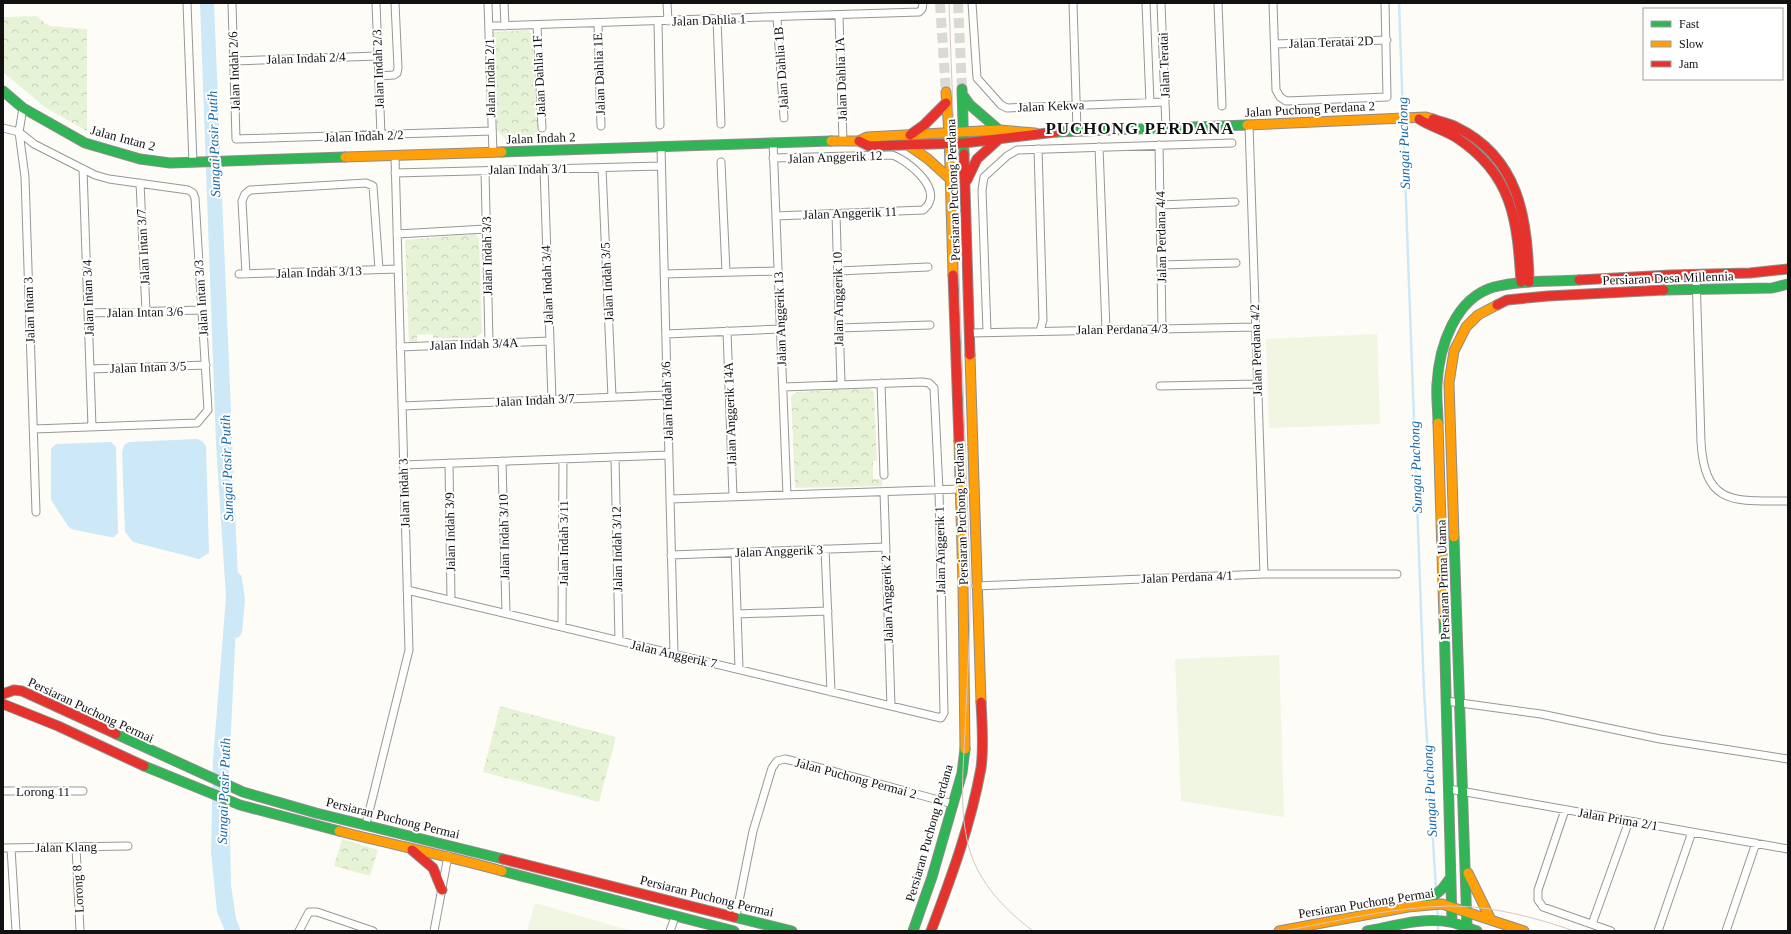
<svg xmlns="http://www.w3.org/2000/svg" width="1791" height="934" font-family="Georgia,serif">
  <defs>
    <pattern id="park-crowns" width="20" height="18" patternUnits="userSpaceOnUse"><rect width="20" height="18" fill="#e7f3d7"/><path d="M2 6a3 3 0 1 1 6 0M12 15a3 3 0 1 1 6 0" fill="none" stroke="#c5cfb8"/></pattern>
  </defs>
  <rect width="100%" height="100%" fill="#fdfcf7"/>
  <!-- park -->
  <path fill="url(#park-crowns)" d="M36,16L49,26L87,29V131L46,108L3,72V17Z
    M528,30L532,35L538,137L505,139L497,130L494,32Z
    M475,234L479,238L482,333L474,338H433V334L417,335V344H409L405,240Z
    M869,388L874,393L877,461H873V479H882V486L795,488L791,396L797,392Z
    M500,706L616,737L599,802L483,772Z
    M342,839L378,850L370,876L334,866Z"/>
  <!-- pitch -->
  <path fill="#f0f6e1" d="M1377,334L1380,424L1269,428L1266,339Z
    M1279,655L1284,817L1181,801L1175,659Z
    M535,903L632,931H527Z"/>
  <!-- water -->
  <path fill="#cde8f7" d="M200,3H214L238,581L229,774L231,885L236,919L241,931H225L217,912L211,852L213,760L226,597L216,444Z
    M197,439L202,441L206,446L209,553L199,559L133,542L125,532L122,452L124,445L129,442Z
    M111,442L116,447L118,533L114,537H110L71,529L68,526L51,500V449L56,444Z"/>
  <g fill="none" stroke-linecap="round" stroke-linejoin="round">
    <!-- stream -->
    <path stroke="#cde8f7" stroke-width="2.5" d="M1399,3L1403,116
      M1403,121L1424,691L1436,890
      M1437,907L1438,918
      M1438,923V931"/>
    <!-- river -->
    <path stroke="#cde8f7" stroke-width="14" d="M235,579L238,600L235,631"/>
    <!-- secondary-tunnel -->
    <path stroke="#dad9d4" stroke-width="10" stroke-dasharray="10 5" stroke-linecap="butt" d="M940,3L946,92
      M958,3L962,89"/>
    <defs>
      <path id="street" d="M187,3L193,163
        M232,3L236,139L492,131
        M376,3L381,135
        M488,3L493,153
        M504,3L505,26
        M667,3L668,21
        M972,3L977,78L1001,105L1007,108L1165,102
        M1073,3L1077,130
        M1146,3L1150,103
        M1161,3L1166,127
        M1218,3L1222,106
        M1273,3L1276,90L1280,97L1286,101L1387,97L1385,3
        M839,16L843,141
        M777,18L784,118
        M717,19L721,124
        M658,21L660,125
        M598,23L601,126
        M537,25L542,128
        M489,26L919,12L922,9L923,3
        M1275,44L1387,40
        M234,61L378,56
        M379,76L394,75L397,73L398,68L395,3
        M23,108L19,132L25,177L36,512
        M1249,125L1264,574
        M3,128L19,132L34,144L95,175L109,179L188,190L193,193L195,198L208,410L197,423L34,429
        M773,142L787,495
        M1159,145L1162,329
        M661,147L674,654
        M1099,147L1106,330
        M1038,149L1043,320L1040,331
        M773,158L892,155C907,160 938,185 929,203C928,206 925,208 923,210L776,216
        M721,162L726,272
        M602,168L612,397
        M83,169L92,427
        M544,169L552,400
        M485,171L489,342
        M395,173L661,166
        M140,183L146,311
        M1160,205L1235,202
        M836,214L841,384
        M397,234L486,229
        M1161,265L1236,263
        M838,271L928,267
        M239,274L398,269
        M246,274L242,201L245,194L250,190L366,183L373,186L379,269
        M664,274L778,271
        M1696,274L1701,442C1705,506 1734,501 1788,501
        M89,313L201,310
        M839,328L930,325
        M727,331L733,497
        M987,332L982,190L984,177L1007,156L1017,150L1232,143
        M970,333L1256,327
        M666,334L780,329
        M400,347L549,341
        M90,369L206,365
        M881,383L884,475
        M1160,386L1258,384
        M402,406L667,395
        M615,457L619,641
        M502,461L506,613
        M449,463L451,600
        M403,465L669,455
        M884,492L891,706
        M670,499L960,489
        M825,549L831,692
        M735,552L739,669
        M671,555L886,547
        M976,586L1264,574H1397
        M407,590L941,718L944,713L939,490L934,388L929,383L922,382L783,387
        M737,614L828,611
        M562,627L563,459
        M1446,701L1541,714L1660,739L1788,759
        M1449,789L1788,849
        M3,791H83
        M1565,810L1538,890V900L1543,907L1611,931
        M366,824L409,650L395,157
        M76,847L80,931
        M3,848L128,846
        M11,848L16,931
        M736,916L753,831L772,768L777,761L785,759L810,765L953,804
        M1592,924L1629,821
        M299,931L309,912H317L373,931
        M434,931L448,856
        M670,931L675,917
        M1658,931L1692,832
        M1726,931L1756,843"/>
      <path id="fast" d="M962,89L964,154
        M3,91L23,108L85,143L140,159L170,163L345,157
        M962,94L970,105L999,130
        M1056,132L1247,125
        M502,152L831,141
        M1664,290L1772,288L1788,284
        M1438,423C1438,410 1436,397 1437,384C1439,347 1455,298 1494,287C1522,280 1551,282 1579,280
        M1454,537L1467,927
        M1444,619L1452,922
        M116,734L243,792L316,813L503,859
        M144,766L240,805L339,831
        M502,871L734,931
        M1425,904L1443,888L1451,877
        M734,917L792,931
        M913,931L932,877L962,773L965,749
        M1367,931C1394,926 1423,917 1450,922C1459,924 1468,928 1477,931"/>
      <path id="slow" d="M946,92L949,133L953,275
        M1247,125L1426,117L1433,119
        M831,141H859L867,137L999,130L1035,133
        M908,145L928,159L950,179
        M345,157L502,152
        M970,355L981,702
        M1438,423L1444,619
        M959,441L963,585L965,749
        M1454,537L1449,383L1454,351L1466,327L1478,315L1497,305
        M339,831C394,845 448,856 502,871
        M1468,873L1491,920
        M1279,931L1408,907L1442,904L1524,931"/>
      <path id="jam" d="M1419,119C1431,127 1445,130 1457,138C1513,175 1517,220 1521,282
        M1433,119C1440,122 1449,123 1456,127C1519,157 1528,219 1529,282
        M910,135L924,125L946,103
        M859,141L869,146L964,143L1056,132
        M964,154L970,355
        M967,180L977,159L998,140
        M953,275L959,441
        M1579,280L1670,275L1750,273L1788,269
        M1497,305L1507,300L1548,296L1664,290
        M3,694L14,690L22,691L116,734
        M3,704L58,726L144,766
        M412,850L433,868L442,890
        M503,859L734,917
        M931,931C951,878 971,824 981,768C984,747 982,723 981,702"/>
    </defs>
    <!-- street casing -->
    <use href="#street" stroke="#979795" stroke-width="9"/>
    <!-- fast casing -->
    <use href="#fast" stroke="#8e8d8b" stroke-width="11"/>
    <!-- slow casing -->
    <use href="#slow" stroke="#8e8d8b" stroke-width="11"/>
    <!-- jam casing -->
    <use href="#jam" stroke="#8e8d8b" stroke-width="11"/>
    <!-- street -->
    <use href="#street" stroke="#fffffe" stroke-width="7"/>
    <!-- fast -->
    <use href="#fast" stroke="#30b455" stroke-width="9"/>
    <!-- slow -->
    <use href="#slow" stroke="#ff9f0a" stroke-width="9"/>
    <!-- jam -->
    <use href="#jam" stroke="#e5322d" stroke-width="9"/>
    <!-- tram -->
    <path stroke="#d9c6c7" stroke-width="1" d="M949,3L970,575C971,627 967,680 965,733C963,771 959,811 969,848C979,883 1005,910 1033,931
      M1283,931C1338,921 1393,907 1449,906C1492,906 1534,917 1574,931"/>
  </g>
  <g text-anchor="middle" dominant-baseline="central" stroke-width="4" stroke-linejoin="round" paint-order="stroke">
    <!-- street labels -->
    <g font-size="13" fill="#111" stroke="#fff">
      <text transform="translate(709 20) rotate(-2)">Jalan Dahlia 1</text>
      <text transform="translate(1331 42) rotate(-2)">Jalan Teratai 2D</text>
      <text transform="translate(306 58) rotate(-2)">Jalan Indah 2/4</text>
      <text transform="translate(1164 65) rotate(-92)">Jalan Teratai</text>
      <text transform="translate(781 68) rotate(-94)">Jalan Dahlia 1B</text>
      <text transform="translate(378 69) rotate(-92)">Jalan Indah 2/3</text>
      <text transform="translate(234 71) rotate(-92)">Jalan Indah 2/6</text>
      <text transform="translate(599 74) rotate(-92)">Jalan Dahlia 1E</text>
      <text transform="translate(539 76) rotate(-93)">Jalan Dahlia 1F</text>
      <text transform="translate(490 78) rotate(-91)">Jalan Indah 2/1</text>
      <text transform="translate(841 79) rotate(-92)">Jalan Dahlia 1A</text>
      <text transform="translate(1051 106) rotate(-2)">Jalan Kekwa</text>
      <text transform="translate(1310 109) rotate(-3)">Jalan Puchong Perdana 2</text>
      <text transform="translate(364 136) rotate(-2)">Jalan Indah 2/2</text>
      <text transform="translate(123 138) rotate(15)">Jalan Intan 2</text>
      <text transform="translate(541 138) rotate(-2)">Jalan Indah 2</text>
      <text transform="translate(835 157) rotate(-2)">Jalan Anggerik 12</text>
      <text transform="translate(528 169) rotate(-1)">Jalan Indah 3/1</text>
      <text transform="translate(953 190) rotate(-92)">Persiaran Puchong Perdana</text>
      <text transform="translate(850 213) rotate(-2)">Jalan Anggerik 11</text>
      <text transform="translate(1161 237) rotate(-91)">Jalan Perdana 4/4</text>
      <text transform="translate(143 247) rotate(-93)">Jalan Intan 3/7</text>
      <text transform="translate(487 256) rotate(-91)">Jalan Indah 3/3</text>
      <text transform="translate(319 272) rotate(-2)">Jalan Indah 3/13</text>
      <text transform="translate(1668 278) rotate(-2)">Persiaran Desa Millennia</text>
      <text transform="translate(607 282) rotate(-93)">Jalan Indah 3/5</text>
      <text transform="translate(547 285) rotate(-92)">Jalan Indah 3/4</text>
      <text transform="translate(88 298) rotate(-92)">Jalan Intan 3/4</text>
      <text transform="translate(201 298) rotate(-94)">Jalan Intan 3/3</text>
      <text transform="translate(838 299) rotate(-91)">Jalan Anggerik 10</text>
      <text transform="translate(29 310) rotate(-92)">Jalan Intan 3</text>
      <text transform="translate(145 312) rotate(-1)">Jalan Intan 3/6</text>
      <text transform="translate(780 319) rotate(-92)">Jalan Anggerik 13</text>
      <text transform="translate(1122 329) rotate(-1)">Jalan Perdana 4/3</text>
      <text transform="translate(474 344) rotate(-2)">Jalan Indah 3/4A</text>
      <text transform="translate(1256 350) rotate(-92)">Jalan Perdana 4/2</text>
      <text transform="translate(148 367) rotate(-2)">Jalan Intan 3/5</text>
      <text transform="translate(535 400) rotate(-3)">Jalan Indah 3/7</text>
      <text transform="translate(667 401) rotate(-92)">Jalan Indah 3/6</text>
      <text transform="translate(730 414) rotate(-92)">Jalan Anggerik 14A</text>
      <text transform="translate(404 493) rotate(-92)">Jalan Indah 3</text>
      <text transform="translate(961 514) rotate(-92)">Persiaran Puchong Perdana</text>
      <text transform="translate(450 532) rotate(-91)">Jalan Indah 3/9</text>
      <text transform="translate(504 537) rotate(-91)">Jalan Indah 3/10</text>
      <text transform="translate(563 543) rotate(-90)">Jalan Indah 3/11</text>
      <text transform="translate(617 549) rotate(-91)">Jalan Indah 3/12</text>
      <text transform="translate(940 550) rotate(-91)">Jalan Anggerik 1</text>
      <text transform="translate(779 551) rotate(-2)">Jalan Anggerik 3</text>
      <text transform="translate(1187 577) rotate(-2)">Jalan Perdana 4/1</text>
      <text transform="translate(1443 580) rotate(-92)">Persiaran Prima Utama</text>
      <text transform="translate(887 599) rotate(-92)">Jalan Anggerik 2</text>
      <text transform="translate(674 654) rotate(13)">Jalan Anggerik 7</text>
      <text transform="translate(91 710) rotate(25)">Persiaran Puchong Permai</text>
      <text transform="translate(856 778) rotate(15)">Jalan Puchong Permai 2</text>
      <text x="43" y="791">Lorong 11</text>
      <text transform="translate(393 818) rotate(14)">Persiaran Puchong Permai</text>
      <text transform="translate(1618 819) rotate(10)">Jalan Prima 2/1</text>
      <text transform="translate(929 833) rotate(-74)">Persiaran Puchong Perdana</text>
      <text transform="translate(66 847) rotate(-1)">Jalan Klang</text>
      <text transform="translate(78 889) rotate(-93)">Lorong 8</text>
      <text transform="translate(707 896) rotate(14)">Persiaran Puchong Permai</text>
      <text transform="translate(1366 903) rotate(-9)">Persiaran Puchong Permai</text>
    </g>
    <!-- water labels -->
    <g font-size="14" font-style="italic" fill="#1768a6" stroke="#fff">
      <text transform="translate(1404 143) rotate(-92)">Sungai Puchong</text>
      <text transform="translate(214 144) rotate(-92)">Sungai Pasir Putih</text>
      <text transform="translate(1416 467) rotate(-92)">Sungai Puchong</text>
      <text transform="translate(227 468) rotate(-92)">Sungai Pasir Putih</text>
      <text transform="translate(224 791) rotate(-88)">Sungai Pasir Putih</text>
      <text transform="translate(1430 791) rotate(-93)">Sungai Puchong</text>
    </g>
    <!-- district labels -->
    <g font-size="17" font-weight="bold" letter-spacing="1" fill="#111" stroke="#fff">
      <text x="1140" y="128">PUCHONG PERDANA</text>
    </g>
  </g>
  <!-- border -->
  <rect width="1791" height="934" fill="none" stroke="#111111" stroke-width="8"/>
  <!-- legend -->
  <rect x="1643" y="8" width="140" height="72" fill="#ffffff" stroke="#a0a0a0"/>
  <rect x="1651" y="21" width="20" height="6" fill="#30b455" stroke="#a0a0a0"/>
  <text x="1679" y="28" font-size="12" fill="#111111">Fast</text>
  <rect x="1651" y="41" width="20" height="6" fill="#ff9f0a" stroke="#a0a0a0"/>
  <text x="1679" y="48" font-size="12" fill="#111111">Slow</text>
  <rect x="1651" y="61" width="20" height="6" fill="#e5322d" stroke="#a0a0a0"/>
  <text x="1679" y="68" font-size="12" fill="#111111">Jam</text>
</svg>
